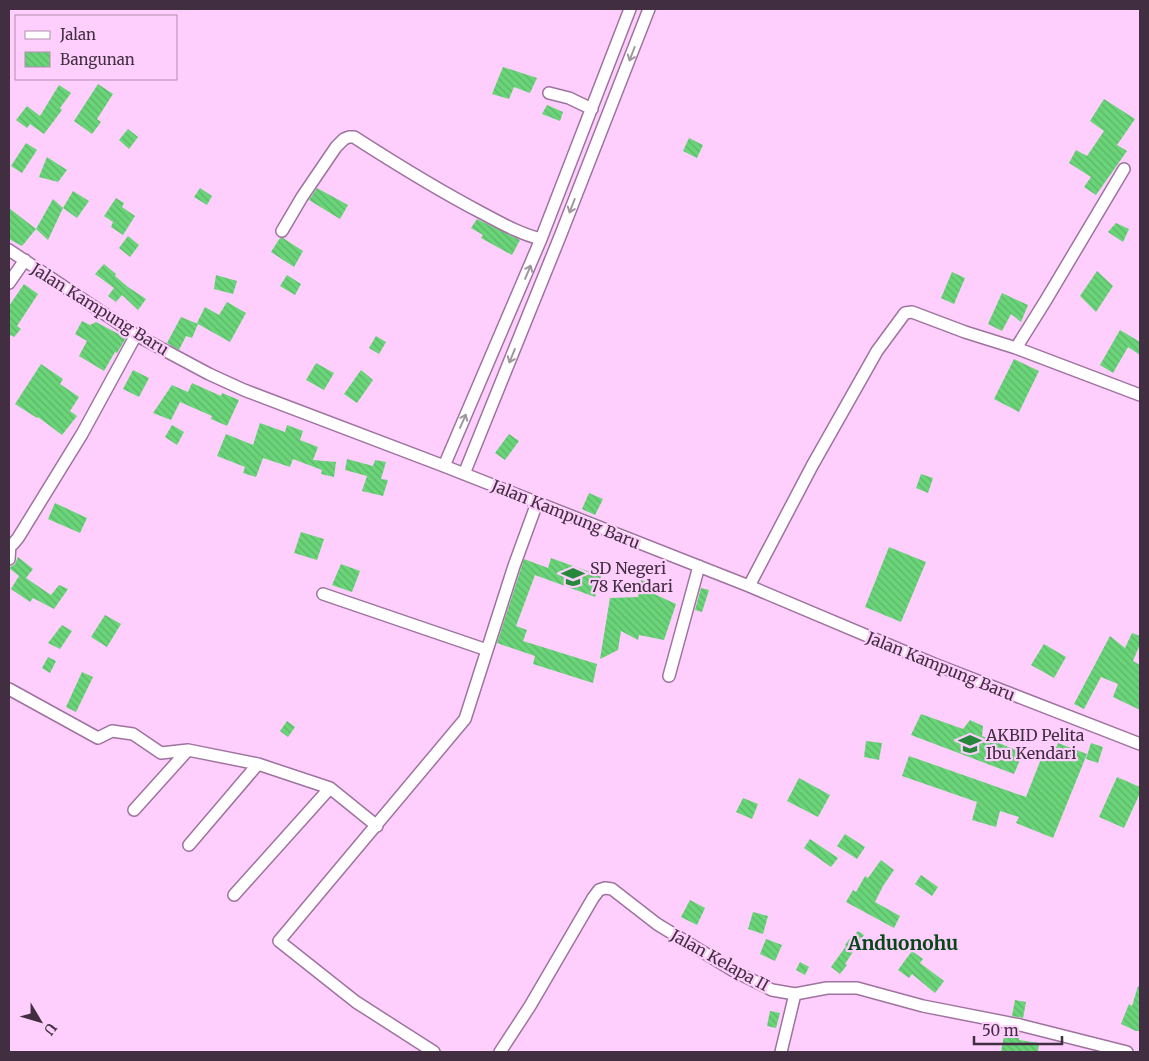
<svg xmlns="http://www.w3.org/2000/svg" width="1149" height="1061" font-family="Merriweather,serif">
  <defs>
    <pattern id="building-back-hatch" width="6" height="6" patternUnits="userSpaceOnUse" patternTransform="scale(1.25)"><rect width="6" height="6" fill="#6ad479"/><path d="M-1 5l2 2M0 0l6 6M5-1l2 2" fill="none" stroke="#5db66a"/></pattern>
  </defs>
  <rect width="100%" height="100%" fill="#fecefd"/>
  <!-- building -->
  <path fill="url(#building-back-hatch)" d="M503,67L537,78L530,93L514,87L509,99L492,94Z
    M98,84L113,94L97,119L101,122L92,134L74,121Z
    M59,85L71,93L60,108L62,110L44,134L30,124L27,128L16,120L27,106L40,116Z
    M1104,99L1135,119L1117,145L1127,151L1096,195L1084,187L1091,177L1069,163L1076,150L1087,156L1104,131L1090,121Z
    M547,105L563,112L560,121L542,114Z
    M128,129L138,137L129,149L119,140Z
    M689,138L703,145L697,158L683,151Z
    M26,143L37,150L22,173L11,166Z
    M47,157L67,170L58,182L39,177Z
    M200,188L212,196L207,205L194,197Z
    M317,188L348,205L340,219L309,200Z
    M73,191L89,201L77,218L63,208Z
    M116,198L124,203L122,207L135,216L123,235L111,227L113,222L104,216Z
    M53,199L63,208L48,240L36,229Z
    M9,208L36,229L22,246L9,239Z
    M477,219L520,240L512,255L481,238L483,235L471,228Z
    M1116,223L1129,229L1123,242L1108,232Z
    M128,236L139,245L130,257L119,248Z
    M280,238H283L303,251L294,267L271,252Z
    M104,264L116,274L115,276L128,287L146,299L138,310L122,295L116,302L108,296L114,288L95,274Z
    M1097,271L1113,286L1096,312L1080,296Z
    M952,272L965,278L954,304L941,298Z
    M216,275L237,281L233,294L214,289Z
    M287,275L301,284L295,295L280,286Z
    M24,284L38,294L17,326L21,329L14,337L11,335L9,338V306Z
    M1002,293L1028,305L1021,322L1011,314L1002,331L988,324Z
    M227,302L246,313L230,342L198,324L192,338L186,336L179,350L167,343L181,317L198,324L197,323L205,307L219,315Z
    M82,321L90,325L96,322L126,338L117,353L115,352L104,371L79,356L87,341L75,334Z
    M1120,330L1140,342V355L1128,347L1113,373L1100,365Z
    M376,336L386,342L379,354L369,348Z
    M1014,359L1039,371L1019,412L994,399Z
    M316,363L334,373L324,390L306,380Z
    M41,364L63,379L60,384L79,397L70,411L77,416L62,435L38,417L37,418L15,404Z
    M133,370L149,378L139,397L123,389Z
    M361,370L373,380L357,403L344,394Z
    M192,383L221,396L222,393L239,400L227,426L211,419L212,416L180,402L171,420L153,413L172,385L188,392Z
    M260,423L285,432L287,425L303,431L300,440L318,447L313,460L336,462L334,477L321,474L322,470L293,459L290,467L263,458L256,477L243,473L245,467L217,456L226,434L253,445Z
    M172,425L184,432L177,445L165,437Z
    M509,434L519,441L505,460L495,453Z
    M347,459L373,466L375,460L386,462L381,479L388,480L383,496L362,491L367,476L345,470Z
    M921,474L933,478L928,493L916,488Z
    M589,493L603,499L595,515L582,509Z
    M55,503L87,518L80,533L48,519Z
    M301,532L324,539L317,560L294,553Z
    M889,547L926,562L901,622L865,607Z
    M18,557L33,569L26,578L51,595L59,585L68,589L54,609L33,598L30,602L11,589L19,576L9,568L15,564Z
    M551,558L601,576L595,597L535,575L516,626L527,630L523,641L597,664L593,683L533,664L535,656L497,643L524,559L548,568Z
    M341,564L360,571L352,592L332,585Z
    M641,580L652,583L650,592L676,604L664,640L639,635L638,640L621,631L618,650L600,659L610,598L638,597Z
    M701,588L709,590L702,612L695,610Z
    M105,615L121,624L107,647L91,637Z
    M62,625L72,631L60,649L48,643Z
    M1132,633L1140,636V644L1133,661L1140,665V710L1113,697L1118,684L1101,677L1084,709L1074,704L1110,636L1125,648Z
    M1044,644L1066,657L1054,678L1031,665Z
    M48,657L56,661L50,673L42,668Z
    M82,672L93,677L76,712L66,707Z
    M921,714L963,729L970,720L983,726L982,736L1023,753L1014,774L911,735Z
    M287,721L295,727L288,737L280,731Z
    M866,741L882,743L879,760L864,757Z
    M1058,743L1087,754L1053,838L1016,823L1019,817L1000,811L996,827L972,820L977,802L902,776L909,756L1026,797L1043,754L1052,758Z
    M1091,743L1103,747L1098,763L1086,759Z
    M1117,777L1140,787V793L1124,828L1099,817Z
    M799,778L830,795L818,817L787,801Z
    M743,798L758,804L752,819L736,812Z
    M845,834L865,847L857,859L837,846Z
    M810,839L838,858L831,867L804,848Z
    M881,860L894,870L883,886L875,902L900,916L894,928L846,902L853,890L856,892L865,876L868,878Z
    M921,875L938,887L932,896L915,884Z
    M690,900L705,908L697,925L681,917Z
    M753,912L768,916L763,934L748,929Z
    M858,931L864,935L845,964L847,965L840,974L831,967L846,946L845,945L851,937L852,938Z
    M766,939L782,945L775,961L760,954Z
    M912,951L923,959L920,963L944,981L935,993L912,974L909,978L898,970Z
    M800,962L809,967L805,975L796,970Z
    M1138,986L1140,987V1031H1136L1121,1024L1129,1004L1132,1006Z
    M1015,1000L1026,1002L1023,1018L1012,1016Z
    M770,1011L780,1013L776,1028L767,1026Z
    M1005,1030L1020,1033L1019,1040L1039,1043L1038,1052H1001Z"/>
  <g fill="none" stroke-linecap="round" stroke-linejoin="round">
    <defs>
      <path id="street" d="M549,93L569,98L592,109
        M282,231L302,197L336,147L344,139L349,137H354C396,164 438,190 482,213C501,223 520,234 541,239
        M9,250L136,335L209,374L244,390L444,466L749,586L934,664L1140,744
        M9,283L25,260
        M1016,348L1046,300L1124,169
        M444,466L541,239L630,9
        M464,474L561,234L649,9
        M9,545L13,544L18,538L82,434L136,335
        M9,559L10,545
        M749,586L812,466L877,351L905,313L912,312L965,332L1016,348L1140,395
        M323,594L487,650
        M669,676L699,566
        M9,689L98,738L112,731L133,734L161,753L188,750L258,764L330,788L377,826
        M134,810L188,750
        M189,845L258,764
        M234,895L330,788
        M434,1052L356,1002L279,941L465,719L514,566L537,503
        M500,1052L530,1006L593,898L599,890L605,888L612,889L657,924L734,971L772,990L795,994L827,988H857L923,1006L1020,1025L1127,1052
        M781,1052L795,994"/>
    </defs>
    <!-- street casing -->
    <use href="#street" stroke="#9e739e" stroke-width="14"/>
    <!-- street -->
    <use href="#street" stroke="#fff" stroke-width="11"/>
  </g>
  <!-- one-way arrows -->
  <defs><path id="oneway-shaft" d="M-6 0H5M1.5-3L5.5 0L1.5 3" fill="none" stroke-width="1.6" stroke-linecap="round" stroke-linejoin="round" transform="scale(1.25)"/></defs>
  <g stroke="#a096a0">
    <use href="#oneway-shaft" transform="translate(632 54) rotate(111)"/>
    <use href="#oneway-shaft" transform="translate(572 206) rotate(111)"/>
    <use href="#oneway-shaft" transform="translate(528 272) rotate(-67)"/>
    <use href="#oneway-shaft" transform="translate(512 356) rotate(112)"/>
    <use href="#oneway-shaft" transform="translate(463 421) rotate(-66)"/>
  </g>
  <!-- icons -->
  <defs>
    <symbol id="school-bare" viewBox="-9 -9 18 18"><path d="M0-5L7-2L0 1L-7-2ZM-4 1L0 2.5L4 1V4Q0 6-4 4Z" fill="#27883b" stroke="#fecefd" stroke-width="2.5" paint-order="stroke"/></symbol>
    <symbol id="university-bare" viewBox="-9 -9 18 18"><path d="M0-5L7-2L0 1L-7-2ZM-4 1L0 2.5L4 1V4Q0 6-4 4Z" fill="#27883b" stroke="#fecefd" stroke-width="2.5" paint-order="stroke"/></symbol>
  </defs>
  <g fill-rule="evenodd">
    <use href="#school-bare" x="557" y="561" width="32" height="32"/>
    <use href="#university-bare" x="954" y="728" width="32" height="32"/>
  </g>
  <g text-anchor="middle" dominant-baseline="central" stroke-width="4.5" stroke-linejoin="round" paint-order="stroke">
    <!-- street labels -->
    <g font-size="16" fill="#412e40" stroke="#fecefd">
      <text transform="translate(100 309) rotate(32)">Jalan Kampung Baru</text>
      <text transform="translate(566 514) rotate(22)">Jalan Kampung Baru</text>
      <text transform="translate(941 666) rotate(22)">Jalan Kampung Baru</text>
      <text transform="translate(720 960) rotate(29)">Jalan Kelapa II</text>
    </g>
    <!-- poi labels -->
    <g font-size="16" fill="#412e40" stroke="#fecefd" text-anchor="start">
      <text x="590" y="568">SD Negeri<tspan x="590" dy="18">78 Kendari</tspan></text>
      <text x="986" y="735">AKBID Pelita<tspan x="986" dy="18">Ibu Kendari</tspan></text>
    </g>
    <!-- quarter labels -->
    <g font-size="19" font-weight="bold" fill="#064717" stroke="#fecefd">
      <text x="903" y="943">Anduonohu</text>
    </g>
  </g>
  <!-- border -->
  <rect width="1149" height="1061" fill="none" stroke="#412e40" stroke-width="20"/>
  <!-- legend -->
  <rect x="15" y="15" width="162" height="65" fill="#fecefd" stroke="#b28eb1"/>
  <rect x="25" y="31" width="25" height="8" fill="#ffffff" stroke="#b28eb1"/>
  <text x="60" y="40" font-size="15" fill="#412e40">Jalan</text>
  <rect x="25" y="52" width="25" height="15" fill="url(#building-back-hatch)" stroke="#b28eb1"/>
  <text x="60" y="65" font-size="15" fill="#412e40">Bangunan</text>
  <!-- north arrow -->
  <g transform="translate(40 1021) rotate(128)" stroke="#fecefd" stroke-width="4" paint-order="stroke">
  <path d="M0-4L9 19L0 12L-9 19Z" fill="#412e40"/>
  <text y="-8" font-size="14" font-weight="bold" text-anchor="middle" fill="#412e40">U</text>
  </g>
  <!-- scale -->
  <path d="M974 1036v8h88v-8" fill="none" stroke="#412e40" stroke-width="2.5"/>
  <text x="982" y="1036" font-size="15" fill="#412e40" stroke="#fecefd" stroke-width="4" paint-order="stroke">50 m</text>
</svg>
